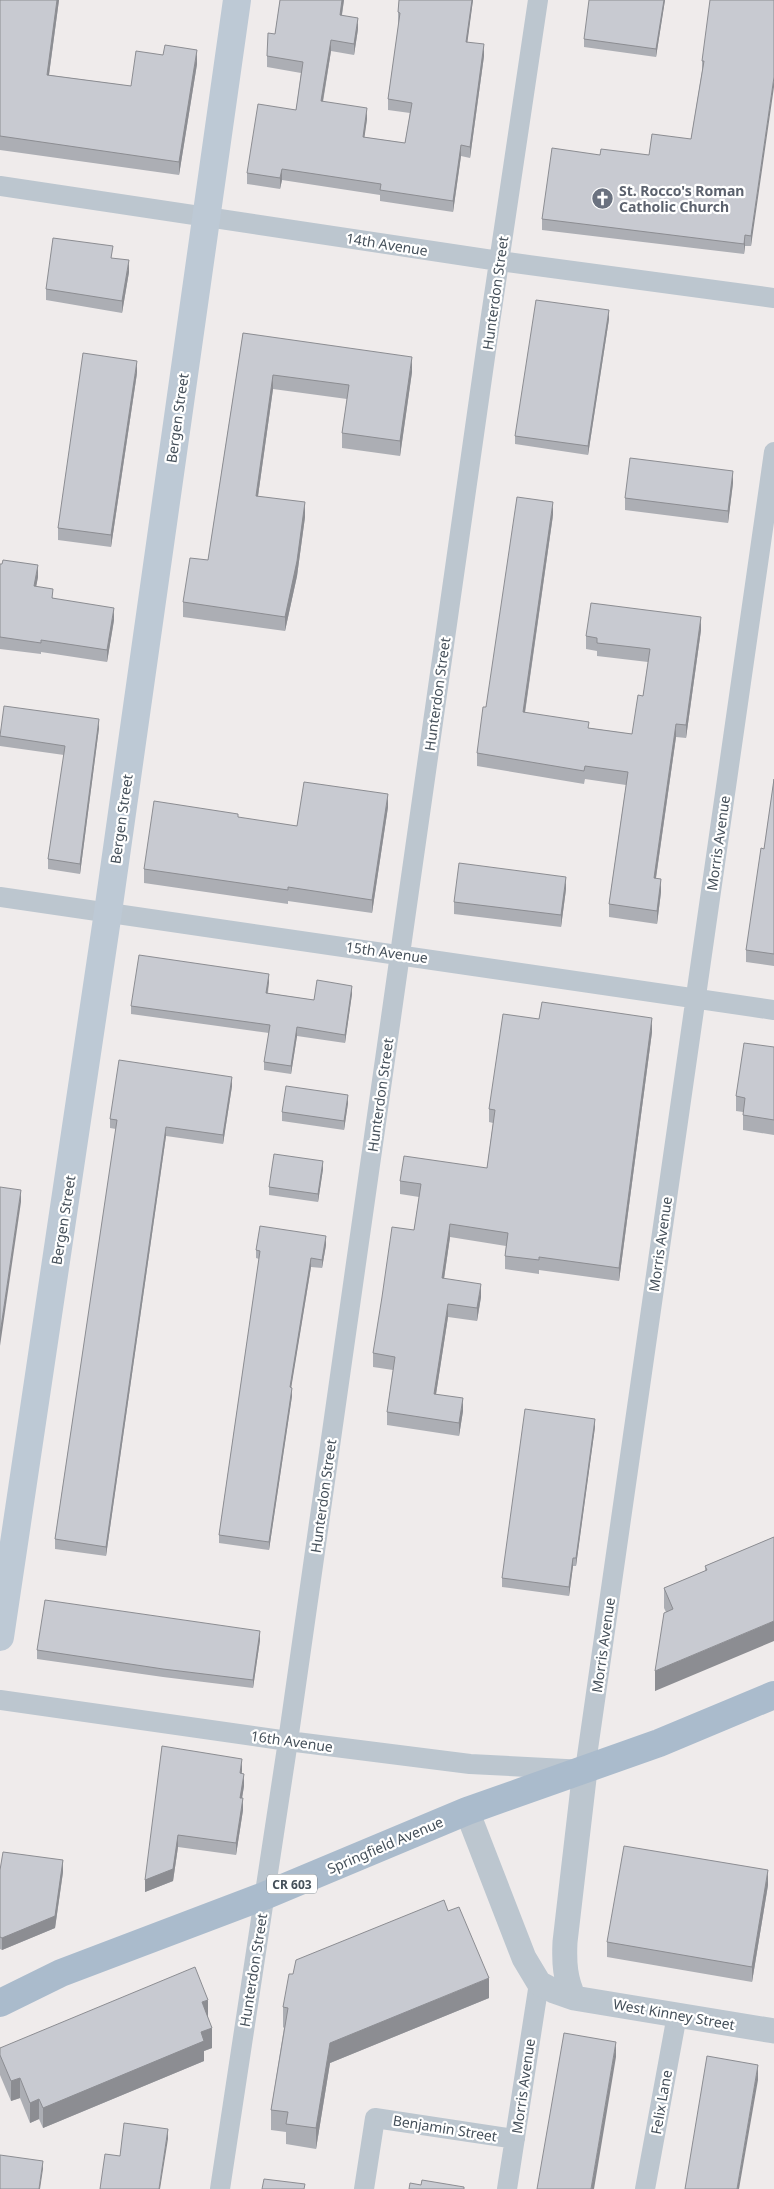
<svg xmlns="http://www.w3.org/2000/svg" width="774" height="2189" font-family="'Noto Sans',sans-serif">
  <rect width="100%" height="100%" fill="#efebeb"/>
  <g fill="none" stroke-linecap="round" stroke-linejoin="round">
    <!-- minor -->
    <path stroke="#bcc6cf" stroke-width="20" d="M0,186L499,261L774,298
      M0,897L774,1010
      M0,1700L288,1741L470,1764L585,1770L774,452
      M220,2189L288,1741L489,329L538,0
      M364,2189L375,2118L515,2139
      M507,2189L539,1983
      M645,2189L677,2015"/>
    <!-- tertiary -->
    <path stroke="#bcc6cf" stroke-width="25" d="M467,1811L524,1958L539,1983L554,1991L574,1998L774,2031
      M574,1998C565,1979 564,1963 565,1942L585,1770"/>
    <!-- secondary -->
    <path stroke="#bdc9d5" stroke-width="28" d="M0,1637L108,912L237,0"/>
    <!-- primary -->
    <path stroke="#abc" stroke-width="28" d="M0,2003L61,1973L264,1896L467,1811L659,1743L774,1695"/>
  </g>
  <!-- wall -->
  <path fill="#acaeb4" d="M0,0H59L49,75L131,86L197,64L179,175L0,150Z
    M280,0H344L342,15L358,29L354,55L331,51L323,102L367,119L364,137L405,143L410,113L388,110V99L399,23H398V12L399,0H473L467,42L484,56L470,158L461,156L453,212L380,201V195L282,180L280,189L247,184V173L296,110L301,73L267,67V56L275,34Z
    M665,0L656,57L584,47V39Z
    M774,0L751,246H745L744,254L542,230V219L600,155H649L691,139L702,71V61Z
    M129,272L122,313L46,300V289Z
    M609,319L588,455L515,444V436Z
    M243,333L412,372L400,456L342,448V433L347,399L273,389L258,496L305,517L297,576L285,631L183,617V602L208,560Z
    M137,373L111,547L58,540V528Z
    M733,483L728,523L625,510V498Z
    M553,515L525,713L589,728L632,734L643,696L648,662L597,656V651L586,649V636L701,630L686,738L676,737L656,878L661,892L657,924L609,917V904L626,785L585,779L584,784L477,766V753L486,707Z
    M0,564L38,577L36,586L53,598L114,620L107,662L41,652V654L0,649Z
    M99,728L80,874L48,869V859L64,755L0,746V736Z
    M774,779V966L746,962V950L764,849Z
    M388,807L372,913L288,901V904L144,883V869L238,818L297,826Z
    M566,889L561,927L454,914V902Z
    M269,982L268,993L314,1000L352,994L345,1043L297,1036L291,1074L264,1070V1062L269,1033L131,1014V1006Z
    M539,1019L652,1032L619,1281L539,1270V1274L505,1269V1256L506,1246L450,1237L444,1279L481,1297L477,1321L448,1317L436,1394L463,1411L459,1436L387,1425V1412L393,1370L373,1367V1353L414,1230L419,1197L400,1194V1181L487,1168L493,1123L489,1122V1109Z
    M774,1047V1135L743,1130V1112L736,1111V1096Z
    M232,1086L223,1144L166,1136L106,1556L55,1549V1539L116,1129L110,1128V1119Z
    M348,1103L344,1130L282,1121V1112Z
    M323,1169L318,1202L269,1195V1187Z
    M326,1245L322,1268L311,1267L291,1387L292,1396L269,1550L219,1543V1535L259,1259L256,1258V1250Z
    M595,1427L576,1566H573L569,1596L502,1587V1578Z
    M774,1537L655,1691L666,1612L664,1608V1588L705,1571V1566Z
    M260,1640L253,1688L163,1677L37,1659V1650Z
    M162,1746L242,1771L241,1774L244,1786L242,1798L243,1810L236,1855L178,1847L173,1881L145,1892Z
    M0,1870L63,1872L55,1928L2,1950L0,1949Z
    M768,1885L752,1982L607,1957V1942Z
    M489,1998L330,2063L316,2149L286,2144V2132L271,2130V2110L284,2028L283,2027V2007Z
    M208,2019L212,2048L204,2051V2061L43,2128L39,2119L30,2123L20,2098L11,2101L0,2075V2048Z"/>
  <!-- shaded-wall -->
  <path fill="#8c8d92" d="M57,0H59L47,89V75Z
    M342,0H344L340,26V15Z
    M472,0H473L466,53V42Z
    M664,0H665L656,57V49Z
    M358,18V29L354,55V44Z
    M331,40V51L321,112V101Z
    M484,44V56L470,158V147Z
    M197,50V64L179,175V162Z
    M774,77V87L751,246V236Z
    M367,108V119L363,148V137Z
    M461,145V156L453,212V201Z
    M282,169V180L280,189V178Z
    M745,235V246L744,254V244Z
    M129,260V272L122,313V301Z
    M609,310V319L588,455V446Z
    M412,357V372L400,456V441Z
    M137,361V373L111,547V535Z
    M273,375V389L256,510V496Z
    M733,471V483L728,523V511Z
    M305,502V517L297,576L285,631V617Z
    M553,502V515L523,725V712Z
    M38,565V577L34,598V586Z
    M114,608V620L107,662V650Z
    M701,617V630L686,738V725Z
    M99,719V728L80,874V864Z
    M676,724V737L654,891V878Z
    M388,794V807L372,913V900Z
    M566,877V889L561,927V915Z
    M661,879V892L657,924V911Z
    M269,974V982L266,1001V993Z
    M352,986V994L345,1043V1035Z
    M652,1018V1032L619,1281V1268Z
    M297,1027V1036L291,1074V1066Z
    M232,1077V1086L223,1144V1135Z
    M348,1095V1103L344,1130V1121Z
    M166,1127V1136L106,1556V1547Z
    M323,1161V1169L318,1202V1194Z
    M21,1190V1202L0,1346V1334Z
    M450,1224V1237L442,1292V1278Z
    M326,1236V1245L322,1268V1260Z
    M311,1258V1267L290,1395V1387Z
    M481,1284V1297L477,1321V1308Z
    M448,1304V1317L434,1407V1394Z
    M292,1388V1396L269,1550V1542Z
    M463,1398V1411L459,1436V1423Z
    M595,1419V1427L576,1566V1558Z
    M573,1558V1566L569,1596V1587Z
    M774,1621V1641L655,1691V1671Z
    M260,1631V1640L253,1688V1680Z
    M242,1759V1771L240,1785V1773Z
    M244,1774V1786L240,1810V1798Z
    M243,1798V1810L236,1855V1843Z
    M178,1835V1847L173,1881L145,1892V1880Z
    M63,1860V1872L55,1928L2,1950V1938Z
    M768,1870V1885L752,1982V1967Z
    M489,1978V1998L330,2063L316,2149V2128L330,2043Z
    M208,2000V2020L202,2002Z
    M212,2028V2048L204,2051V2061L43,2128V2108L201,2032Z
    M616,2042V2057L594,2189H591Z
    M758,2065V2080L739,2189H737Z
    M20,2078V2098L11,2101V2081Z
    M39,2099V2119L30,2123V2103Z
    M168,2129V2139L160,2189H159Z
    M43,2161V2169L40,2189H39Z"/>
  <!-- building -->
  <path fill="#c8cad1" stroke="#8c8d92" d="M0,0H57L47,75L131,86L136,51L163,55L165,45L197,50L179,162L0,136Z
    M280,0H342L340,15L358,18L354,44L331,40L321,101L367,108L363,137L405,143L412,103L388,99L400,13L398,12L399,0H472L466,42L484,44L470,147L461,145L453,201L380,190L381,184L282,169L280,178L247,173L258,104L296,110L303,62L267,56L268,33L275,34Z
    M589,0H664L656,49L584,39Z
    M710,0H774V77L751,236L745,235L744,244L542,219L552,148L600,155L601,149L649,155L652,134L691,139L704,61H702Z
    M53,238L113,246L111,258L129,260L122,301L46,289Z
    M536,300L609,310L588,446L515,436Z
    M243,333L412,357L400,441L342,433L349,385L273,375L256,496L305,502L297,561L285,617L183,602L190,558L208,560Z
    M83,353L137,361L111,535L58,528Z
    M630,458L733,471L728,511L625,498Z
    M517,497L553,502L523,712L589,722L588,728L632,734L638,695L643,696L650,649L597,643V638L586,636L591,603L701,617L686,725L676,724L654,878L661,879L657,911L609,904L628,772L585,766L584,771L477,753L483,707H486Z
    M3,560L38,565L34,586L53,589L52,598L114,608L107,650L41,640V643L0,637V564H2Z
    M4,706L99,719L80,864L48,859L65,746L0,736Z
    M774,779V954L746,950L761,848L764,849Z
    M304,782L388,794L372,900L288,887V890L144,869L154,801L238,814V817L297,826Z
    M459,863L566,877L561,915L454,902Z
    M139,955L269,974L266,993L314,1000L317,980L352,986L345,1035L297,1027L291,1066L264,1062L270,1025L131,1006Z
    M542,1002L652,1018L619,1268L539,1257V1260L505,1256L508,1233L450,1224L442,1278L481,1284L477,1308L448,1304L434,1394L463,1398L459,1423L387,1412L395,1357L373,1353L382,1297L392,1227L414,1230L421,1184L400,1181L404,1156L487,1168L495,1110L489,1109L503,1014L539,1019Z
    M744,1043L774,1047V1120L743,1115L745,1098L736,1096Z
    M119,1060L232,1077L223,1135L166,1127L106,1547L55,1539L117,1120L110,1119Z
    M286,1086L348,1095L344,1121L282,1112Z
    M274,1154L323,1161L318,1194L269,1187Z
    M0,1187L21,1190L0,1334Z
    M260,1226L326,1236L322,1260L311,1258L290,1387L292,1388L269,1542L219,1535L260,1251L256,1250Z
    M525,1409L595,1419L576,1558H573L569,1587L502,1578Z
    M774,1537V1621L655,1671L664,1613L673,1609L664,1588L707,1570L705,1566Z
    M45,1600L260,1631L253,1680L163,1669L37,1650Z
    M162,1746L242,1759L240,1773L244,1774L240,1798H243L236,1843L178,1835L173,1869L145,1880Z
    M624,1846L768,1870L752,1967L607,1942Z
    M3,1852L63,1860L55,1916L2,1938L0,1937V1870Z
    M444,1900L448,1911L459,1907L489,1978L330,2043L316,2128L286,2124L288,2112L271,2110L288,2008L283,2007L289,1974H293L296,1960Z
    M195,1967L208,2000L202,2002L212,2028L201,2032L204,2041L43,2108L39,2099L30,2103L20,2078L11,2081L0,2055V2048Z
    M564,2033L616,2042L591,2189H537Z
    M707,2056L758,2065L737,2189H685Z
    M124,2123L168,2129L159,2189H100L105,2154L120,2156Z
    M0,2155L43,2161L39,2189H0Z
    M264,2179L305,2184L304,2189H262Z
    M422,2180L464,2187V2189H409L410,2183L421,2185Z"/>
  <!-- icons -->
  <defs>
    <symbol id="church-disc" viewBox="-11 -11 22 22"><circle r="9.5" fill="#6b7280" stroke="#fff"/><path d="M-1.2-6h2.4v3.5h3.3v2.4h-3.3V6h-2.4V-.1h-3.3v-2.4h3.3Z" fill="#fff"/></symbol>
  </defs>
  <g fill-rule="evenodd">
    <use href="#church-disc" x="590" y="186" width="25" height="25"/>
  </g>
  <g text-anchor="middle" dominant-baseline="central" stroke-width="4.5" stroke-linejoin="round" paint-order="stroke">
    <!-- shield labels -->
    <rect fill="#fff" stroke="#7c848b" stroke-width="1" x="267" y="1874.5" width="50" height="19" rx="4"/>
    <g font-size="12" font-weight="bold" fill="#444f59">
      <text x="292" y="1884">CR 603</text>
    </g>
    <!-- worship labels -->
    <g font-size="14" font-weight="bold" fill="#5b616d" stroke="#fff" text-anchor="start">
      <text x="619" y="190">St. Rocco's Roman<tspan x="619" dy="16">Catholic Church</tspan></text>
    </g>
    <!-- street labels -->
    <g font-size="14" fill="#444f59" stroke="#fff">
      <text transform="translate(387 244) rotate(9)">14th Avenue</text>
      <text transform="translate(495 293) rotate(-82)">Hunterdon Street</text>
      <text transform="translate(177 418) rotate(-82)">Bergen Street</text>
      <text transform="translate(437 694) rotate(-82)">Hunterdon Street</text>
      <text transform="translate(121 819) rotate(-82)">Bergen Street</text>
      <text transform="translate(718 843) rotate(-82)">Morris Avenue</text>
      <text transform="translate(387 952) rotate(8)">15th Avenue</text>
      <text transform="translate(380 1095) rotate(-82)">Hunterdon Street</text>
      <text transform="translate(63 1220) rotate(-81)">Bergen Street</text>
      <text transform="translate(660 1244) rotate(-82)">Morris Avenue</text>
      <text transform="translate(323 1496) rotate(-82)">Hunterdon Street</text>
      <text transform="translate(603 1645) rotate(-82)">Morris Avenue</text>
      <text transform="translate(292 1741) rotate(8)">16th Avenue</text>
      <text transform="translate(385 1845) rotate(-23)">Springfield Avenue</text>
      <text transform="translate(253 1970) rotate(-81)">Hunterdon Street</text>
      <text transform="translate(674 2014) rotate(10)">West Kinney Street</text>
      <text transform="translate(523 2086) rotate(-82)">Morris Avenue</text>
      <text transform="translate(661 2102) rotate(-80)">Felix Lane</text>
      <text transform="translate(445 2128) rotate(9)">Benjamin Street</text>
    </g>
  </g>
</svg>
